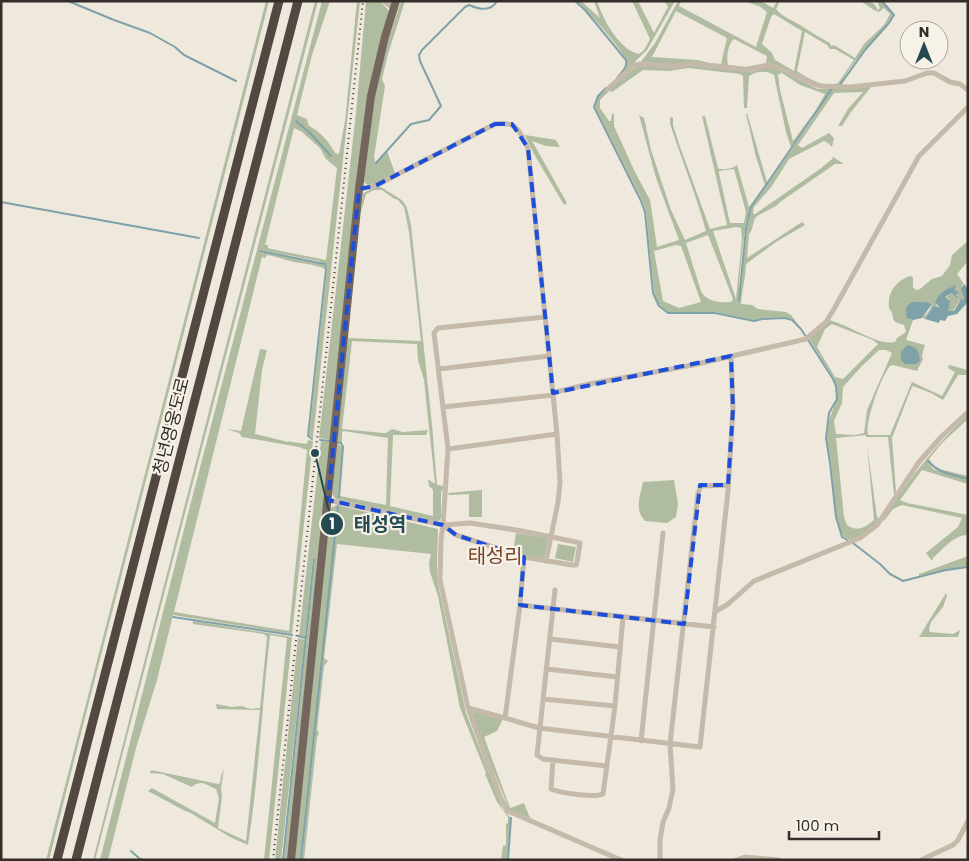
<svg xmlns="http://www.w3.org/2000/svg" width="969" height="861" font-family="Poppins,'Noto Sans KR',sans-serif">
  <rect width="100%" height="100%" fill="#efe8dd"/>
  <!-- green -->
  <path fill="#afbc9f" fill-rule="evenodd" d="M266,1H269L79,741L49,860H46Z
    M315,1H318L95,860H93Z
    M322,1H330L312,55L297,115L307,119L309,126C319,130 330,143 335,153L339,154L345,121L357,1H360L313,438L309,436L327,269L326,264L319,261L260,250V252L319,263L324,265L325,269C312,263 299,264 286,260C280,258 274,256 267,255L265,258L262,257L174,612L289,631L307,450L299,447L242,437L239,433L226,429L241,431L260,349L267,350L262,370L255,434L288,442L290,441L292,442L307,444L308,440L313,441L292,634L173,615L157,680L136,748L108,860H100L190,506ZM294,128L302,132L320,148L326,159L337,168L326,260L276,250L268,248V245H265Z
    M366,1H380L389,11L369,89L331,440L319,438L356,113Z
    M401,1H405L388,54L382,79L385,86L374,157L375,162L377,163L387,151L395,173L382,182L368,185L364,182L375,92L384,54Z
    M577,1H581L600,18L594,1H597C603,19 619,50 639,54L644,50L650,39L632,1H638L654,33L668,7L664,1H675L647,50L615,81C619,76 629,68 627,62C625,52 586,9 577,1Z
    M678,1H681L679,6L756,47L767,12L759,6L743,1H761L773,8L777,1H780L776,9C783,18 795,21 803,27C812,33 821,38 830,43L831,46L834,45L855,58L864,44L884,25L890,14L884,8L879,12C872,10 866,4 860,1C868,1 874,1 878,10L880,8L877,1H882L893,15C879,40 853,57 841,84L834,86L819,85L776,65L753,68L640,63L655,43ZM676,11L727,38L721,64L709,63L698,60L652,57ZM774,14L802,31L794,71L775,60L772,53L762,44L771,17ZM805,32L827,45L830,49H835L854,60L838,83C823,88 809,79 797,71ZM734,39L767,56L766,63L745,67L728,65C726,57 728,44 734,39Z
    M639,66H696L746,71L769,67L782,71L818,89L832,88L791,147L786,132L774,75C766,70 757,71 749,76L747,108H744L743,76L740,74L688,68L669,71L643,70L612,92L609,90L633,69ZM782,73L800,85L825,94L816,110L793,141L780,90L778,75L779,74Z
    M872,86L851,112L842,126H838L848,109L863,92L834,93L798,145L802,148L829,133L834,138L832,147L828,143L824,141L789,159L772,186L754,207L753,214H755L820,169L832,159L833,157L844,164H835L780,202L776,206L757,216C752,220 754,229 749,234L747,258L802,222L805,225L776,242L746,264C746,276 742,289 741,304L752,305L758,309L786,312L791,315L798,324L792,319L785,317L762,318L754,320L715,312H668C660,307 657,301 654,292L646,212L642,200L595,107L598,97L606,90L608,92L600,100V108L609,121H611L612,114H614V126L634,170L650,200L657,247L679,240L656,178L639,115L644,118L651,150L671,210L685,240L706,231C696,195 682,160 670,124V117L673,118V125L679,144L710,229L727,225L702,116H705L718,168C722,171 732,169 737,165L749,207L765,185L756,157L746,114L747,113L767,182H769C764,190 755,198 751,207C744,222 738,284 739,301L747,229L752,207L812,120L830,91L833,88ZM734,169L746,212L744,223H730L719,173V171ZM736,227L741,228L742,239L736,299L713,231ZM708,235L733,299L731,302C721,303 706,302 701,291L686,243ZM676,245L681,246L701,302L679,308L663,301L654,251Z
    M525,135L556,140L560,147L546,146L532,141L567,203L564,205L534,154Z
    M377,187C383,187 384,189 389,192C408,203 406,203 411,225L432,425L437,485L444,486L441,493V518L438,522L336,499L332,494L337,443L342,447L343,452L338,497H340V496L386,505L388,438L344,431L342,432V443L337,441L348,338L421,341L409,232L404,207L398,200L393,198L382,190H374L366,194L361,212L363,193ZM352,341L417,344L418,360L424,380L435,484L428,479L429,486L433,490V516L390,506L393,435H426L428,430L403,432L392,429L386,433H383L342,429Z
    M968,241V261L957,274L964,284L962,285L964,294L963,301L960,300L953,311H948L949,299L945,298L952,293L958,300L955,290L956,286L946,290L938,296L936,305L940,307L939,309L934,305L925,319L922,318L929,311L932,304L924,302H912L908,318L913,320L906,340L925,345L922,355L923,359L917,371L893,365L890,366C881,376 865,422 868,435H890L912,382L942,396L955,372L948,368L949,365L968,370V375H958L943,400L931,393L913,386L911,389L892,438L896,492L894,495L888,437H866V435L836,438L844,517L847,525C857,532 865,528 874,520L867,445L877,517L879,519L865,534L850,540L843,536C831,515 834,487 831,464C830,453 826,442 827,430C830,408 842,402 834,379L809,339L828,320C849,324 876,346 895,342L897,338L906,332L904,325C886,320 898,319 889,308C887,292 896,281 910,276L913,277V287L916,290L920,289L932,279L942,276L950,265L952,255ZM832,324L873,340L878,344L843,379L835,377L817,347L825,329ZM879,350H886L892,353L867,410L864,433L855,435L836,434L834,421L842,403L843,387L861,367Z
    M968,415V419L942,443L929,459L935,468L968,476V479L941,471L934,468L927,462L933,469L968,480V484L922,470L900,500L907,503L968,515V535C955,534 942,550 933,558L932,561L926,553L958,527L962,518L902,505L893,509L884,521L883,520C908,481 934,446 968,415Z
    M321,441L331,442L288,860H284L315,558H313L305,637L299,636Z
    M674,480L678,504L676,517L667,523L645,521C634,509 640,497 643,482Z
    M482,490V517H469V494L449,495L448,493Z
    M337,505L438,529L437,564L438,584L466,713L503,809L511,818L507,860H501L503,846L506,845V824L508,823V817L497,802L485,774L486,773L460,708L438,596L430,572L429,563L431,554L337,544L324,658L328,661L324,666L317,730L319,732L317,738L304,860H302L338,507L301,860H294L330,508Z
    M516,533L548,538L544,559L513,552Z
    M558,544L576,547L573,562L555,558Z
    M968,556V567L919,576V574Z
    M946,593L947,596L943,607L931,622L929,630L930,632L953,634L960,630L958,637H919Z
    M193,621L292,637L269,860H264L287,638L270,635C262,705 259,775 248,845L230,837L189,812L185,811L148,791L152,788L215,823L219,798L216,789C206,785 201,779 192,787L163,774L150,773L151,770L218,784L220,783L221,776L224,769L221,789L222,796L218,828L246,841L260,710L217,709L216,704L232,707L242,706L250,709L260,708L267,637L264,634L193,624Z
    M298,638L305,640L281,860H275Z
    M474,711L503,719L497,731L484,737L510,808L524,803L530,818L509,809L477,730L472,713Z"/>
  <!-- water -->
  <path fill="#7fa2a8" d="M964,284L968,289V302L957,314L948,316L945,321L940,320L939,323L925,319L934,305L938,308L940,307L935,303C938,292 947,289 956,285L955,290L959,293L956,294L958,300L952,293L945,297L950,301L948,311H954L961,299L963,300C965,296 962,293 961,289Z
    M912,302H926L932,304L922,318L913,320L907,318L906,312L907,306Z
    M907,345C917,347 919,350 920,361L916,364H905L901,360V352Z"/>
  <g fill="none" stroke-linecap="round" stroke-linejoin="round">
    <!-- stream -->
    <path stroke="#7fa2a8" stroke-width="2" d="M68,1L114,20L150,33L175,47L184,55L236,81
      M575,1L585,10L626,60C628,67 621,73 617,78
      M840,85L865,50L889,23L894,15L882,1
      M606,88L598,96L594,107L641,201L645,212L653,293L659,306L668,313H715L754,321L762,319L785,318L792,320L801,329L833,379L836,386L837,399L829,413L826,438L830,463L836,517L842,537L849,541
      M296,121L311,134L331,156
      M376,163L411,124L429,120L441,106L420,61L419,55L422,50L465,7L469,5C478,9 491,12 497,1
      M1,202L199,238
      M260,251L325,264L326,269L308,436L312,439
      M739,300L746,229L751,207L833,87
      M320,440L330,441
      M335,442L341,443L343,447L339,497
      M928,461C938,473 953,475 968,479
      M853,543L880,564L890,574L903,581L946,570L968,567
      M173,617L292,635
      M298,636L305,638
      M131,851L140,859L144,860
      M283,860L314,559
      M301,860L338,506
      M508,860L511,818"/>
    <!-- street -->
    <path stroke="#c5b9aa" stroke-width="5" d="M384,1L394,9
      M607,90L627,71L634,65L641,64L670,66L696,64L751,70L768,65L778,68L819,86L850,87L905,81L927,73H934L950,82L960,84L968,90
      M359,189L375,186L495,124C517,121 519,130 528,148L557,434L560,482L558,502L546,561
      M545,317L438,328L434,333L448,449L443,525L441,540L440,580L468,708L501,799L508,811L621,860
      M439,369L549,356
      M443,407L553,395L556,392L589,384L693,365L806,339L826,322L834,309L919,156L968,107
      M448,449L557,434
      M328,500L443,525L456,535L524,557L572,565H576L577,562L580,543L576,542L522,531L470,523L443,525
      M555,590L537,755L543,759L607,766
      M520,605L714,627
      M715,612L728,604L754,581L860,538L877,525L919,462L941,437L968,412
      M550,639L620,647
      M547,669L617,677
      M543,699L615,706
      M468,708L505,718L520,605L524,557
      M505,718L539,728L700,747L728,491L733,409L731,356
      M641,741L663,533
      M553,760L551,789C561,793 595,798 603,794L615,706L623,617
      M660,860V840L663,822L669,808L673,789L670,744L698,493L701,486L728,485
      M736,860L745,857L779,860
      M921,860L953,845L958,840L968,821"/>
    <!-- primary -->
    <path stroke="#74665c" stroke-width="8" d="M291,860L359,189L371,96L385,37L396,1"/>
    <!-- highway -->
    <path stroke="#534841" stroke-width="9" d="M57,860L279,1
      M76,860L298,1"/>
    <!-- rail -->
    <path stroke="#342d29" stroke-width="2" stroke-dasharray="1 4" stroke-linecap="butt" d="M273,860L363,1"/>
  </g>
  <!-- marked area -->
  <path fill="none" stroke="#1d4ed8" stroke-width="4" stroke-dasharray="10 6" stroke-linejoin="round" d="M495,124H512L528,148L553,393L731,356L733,409L728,485H700L684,624L520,605L524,557L456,535L443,525L328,500L359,189L375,186Z"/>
  <g text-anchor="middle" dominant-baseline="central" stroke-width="4.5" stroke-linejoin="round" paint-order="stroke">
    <!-- street labels -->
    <g font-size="18" fill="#342d29" stroke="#f7f2e8">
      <text transform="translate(171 426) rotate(-76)">청년영웅도로</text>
    </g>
    <!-- quarter labels -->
    <g font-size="20" fill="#78452c" stroke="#f7f2e8">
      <text x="495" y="556">태성리</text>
    </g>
  </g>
  <!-- callouts -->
  <path fill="none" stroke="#244950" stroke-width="2" d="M315 453L332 524"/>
  <g fill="#244950" stroke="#f7f2e8" stroke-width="2">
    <circle cx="315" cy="453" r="5"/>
    <circle cx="332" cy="524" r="12"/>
  </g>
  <g font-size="15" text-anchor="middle" font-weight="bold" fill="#fff">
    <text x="332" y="529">1</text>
  </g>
  <g font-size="19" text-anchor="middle" font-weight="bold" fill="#244950" stroke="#f7f2e8" stroke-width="4.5" stroke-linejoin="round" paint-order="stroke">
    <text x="380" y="531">태성역</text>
  </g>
  <!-- border -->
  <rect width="969" height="861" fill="none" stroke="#342d29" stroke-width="5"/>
  <!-- north arrow -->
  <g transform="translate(924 45)"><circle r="24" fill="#f7f2e8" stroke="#a9a39c"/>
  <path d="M0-4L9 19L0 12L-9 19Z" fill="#244950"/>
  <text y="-8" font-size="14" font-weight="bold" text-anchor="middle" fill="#342d29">N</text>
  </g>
  <!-- scale -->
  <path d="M789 831v8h90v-8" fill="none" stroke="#342d29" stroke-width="2.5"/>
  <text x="796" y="831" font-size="15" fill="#342d29" stroke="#f7f2e8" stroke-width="4" paint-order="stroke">100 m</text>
</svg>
